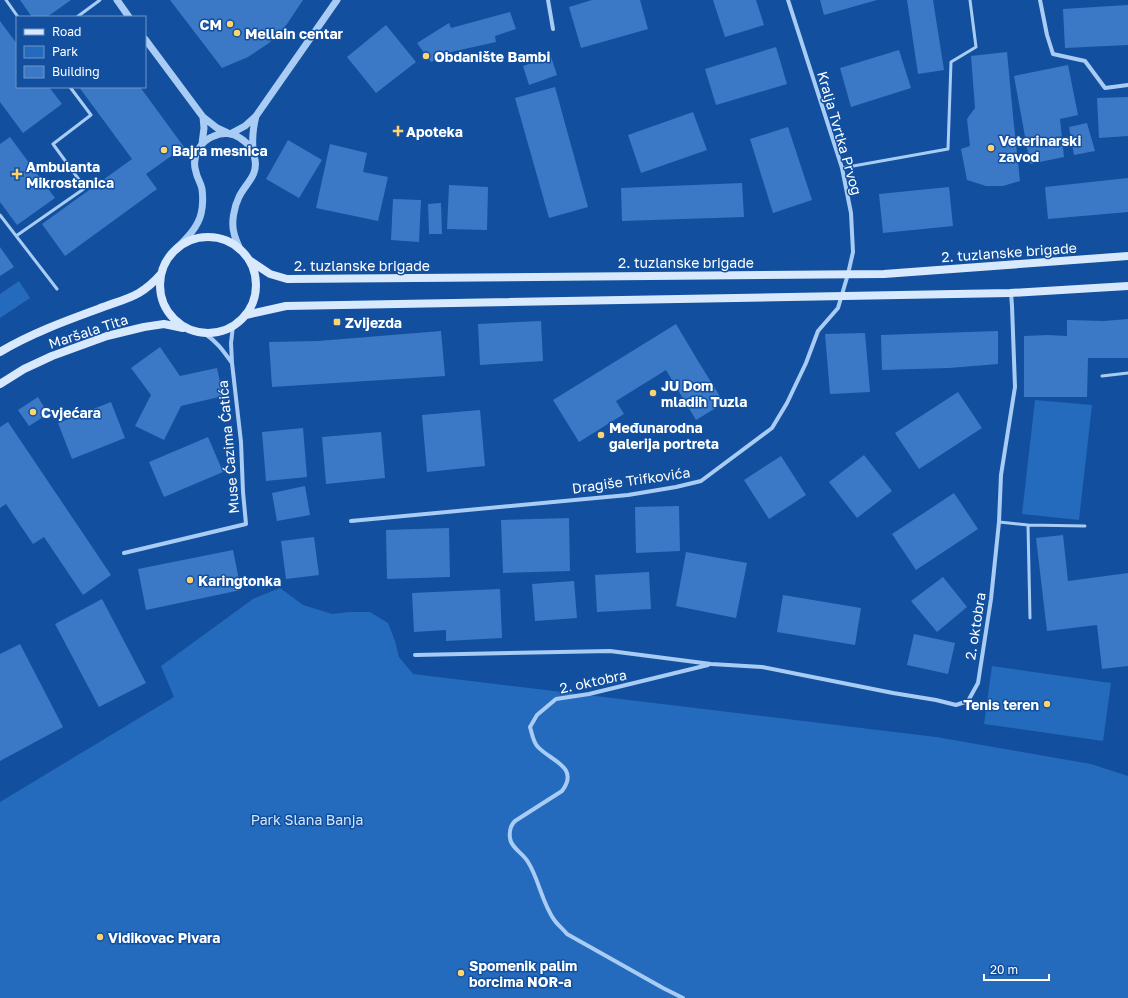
<svg xmlns="http://www.w3.org/2000/svg" width="1128" height="998" font-family="'Golos Text',sans-serif">
  <rect width="100%" height="100%" fill="#12509f"/>
  <!-- green -->
  <path fill="#246abd" d="M19,281L30,298L0,318V294Z
    M1035,400L1092,405L1079,520L1022,514Z
    M280,588L303,605L332,614L349,612H370L388,623L395,641L399,657L413,674L936,737L1091,764L1128,776V998H0V802L174,697L161,666L253,599Z
    M992,666L1111,683L1103,741L984,724Z"/>
  <!-- building -->
  <path fill="#3b79c6" d="M20,0H71L47,17H32Z
    M170,0H303L287,24L269,43L248,57L222,68Z
    M592,0H640L648,29L581,48L569,7Z
    M713,0H756L764,25L725,37Z
    M820,0H877L824,15Z
    M907,0H933L944,70L918,74Z
    M1128,5V45L1065,48L1063,9Z
    M510,12L516,29L495,36L496,42L451,52L431,62L417,43L449,23L451,28Z
    M0,21L17,44V87H49L62,104L23,133L0,102Z
    M386,25L416,62L376,93L347,57Z
    M776,47L787,84L716,105L705,69Z
    M899,50L911,88L851,107L840,68Z
    M1007,52L1013,116L1020,181L1003,186H986L967,180L961,149L970,146L967,119L975,108L971,56Z
    M551,57L557,75L529,85L523,66Z
    M1068,65L1078,115L1060,119L1064,157L1030,164L1014,76Z
    M79,87H140L184,147L146,174L157,189L65,256L42,224L132,159Z
    M555,87L588,207L549,218L515,98Z
    M1128,97V136L1099,138L1097,98Z
    M693,112L707,150L641,173L628,135Z
    M1087,123L1095,151L1074,155L1069,127Z
    M788,127L812,200L773,213L750,139Z
    M10,137L55,198L17,225L0,202V144Z
    M288,140L322,160L299,198L266,179Z
    M330,144L367,153L363,172L388,177L378,221L316,208Z
    M1128,178V212L1048,219L1045,187Z
    M742,183L744,217L622,221L621,188Z
    M449,185L488,187L487,230L447,229Z
    M949,187L953,226L883,233L879,194Z
    M393,199L421,200L419,242L391,240Z
    M441,203L442,234H429L428,204Z
    M0,247L14,267L0,276Z
    M1128,319V358H1088L1087,397H1024V336L1048,335L1067,336V320L1104,321Z
    M541,321L543,361L480,365L478,324Z
    M676,324L698,361L724,403L696,420L666,370L616,401L624,414L579,442L553,400Z
    M441,331L445,376L272,387L269,342L318,341Z
    M998,331V364L949,368L882,370L881,335Z
    M865,333L870,392L830,394L825,334Z
    M160,347L180,376L217,368L223,396L181,406L164,440L135,426L151,395L131,368Z
    M958,392L982,428L919,469L895,433Z
    M38,397L48,414L29,426L18,410Z
    M111,402L125,438L72,459L58,423Z
    M480,410L485,466L427,472L422,415Z
    M8,422L111,575L83,595L44,537L33,544L6,504L0,508V427Z
    M303,428L307,477L266,481L262,432Z
    M381,432L385,478L326,484L322,437Z
    M208,437L223,472L164,497L149,462Z
    M864,455L892,491L857,518L829,482Z
    M781,456L806,495L769,519L744,480Z
    M305,486L310,515L277,521L272,493Z
    M954,493L978,529L916,570L892,534Z
    M679,506L680,551L636,553L635,507Z
    M569,518L570,571L503,573L501,520Z
    M449,528L450,577L387,579L386,530Z
    M1063,535L1068,581L1128,573V666L1102,669L1097,625L1047,631L1036,538Z
    M314,537L319,575L286,579L281,541Z
    M233,550L241,590L146,610L138,569Z
    M686,552L747,563L736,618L676,606Z
    M649,572L651,609L597,612L595,575Z
    M943,577L967,607L937,632L911,601Z
    M574,581L577,618L535,621L532,584Z
    M500,589L502,638L446,641V630L414,632L412,593Z
    M783,595L861,608L855,645L777,632Z
    M102,599L146,683L99,707L55,624Z
    M914,634L955,643L948,674L907,665Z
    M20,644L63,727L0,761V654Z"/>
  <g fill="none" stroke-linecap="round" stroke-linejoin="round">
    <!-- service -->
    <path stroke="#a9ccf5" stroke-width="3" d="M6,0L18,17
      M77,17L100,0
      M842,168L948,149L951,62L976,47L970,0
      M0,215L57,289
      M16,236L85,188L53,144L91,115L70,87
      M1102,376L1128,373
      M999,522L1028,525L1030,618
      M1028,525L1085,526"/>
    <!-- minor -->
    <path stroke="#a9ccf5" stroke-width="4" d="M548,0L553,29
      M1040,0L1047,35L1053,54L1085,61L1105,88L1128,85
      M204,333C217,342 222,349 232,363L231,343L233,326
      M351,521L628,495L676,487L701,481L772,428L787,403L806,363L818,331L838,308L848,274L853,252L851,213L842,168L788,0
      M124,553L246,524L243,492L241,442L232,363
      M415,655L610,651L711,664L762,667L893,693L936,700L956,705L968,701L978,683L991,599L999,522L1001,475L1015,387L1012,306L1011,293
      M683,998L663,988L567,934C563,929 558,925 555,921C542,904 539,879 528,862C523,853 511,848 510,838C509,831 511,825 515,821L562,791C580,767 551,761 538,747C533,742 532,733 530,727L537,715L556,699L589,694L708,665"/>
    <!-- tertiary -->
    <path stroke="#a9ccf5" stroke-width="7" d="M117,0L129,17
      M145,39L203,117
      M256,116L337,0
      M202,144L204,128L203,117L217,128L230,134L245,126L256,116C253,128 252,138 253,149
      M177,248C187,238 198,227 201,214C203,206 203,197 202,189C201,183 197,178 196,172C191,157 200,141 214,136C223,132 233,133 240,138C248,143 254,150 255,160C258,176 245,184 239,197C234,207 231,223 234,233C235,238 237,242 239,247"/>
    <!-- secondary -->
    <path stroke="#d9e9fd" stroke-width="8" d="M160 285a48 48 0 1 1 96 0a48 48 0 1 1-96 0Z
      M249,260L270,274L287,279L884,274L1128,256
      M246,315L286,306L1010,293L1128,286
      M0,352C30,334 65,321 98,309C126,298 140,298 161,274
      M0,384L24,369L52,356L107,336L144,327L164,324L183,328"/>
  </g>
  <!-- markers -->
  <g fill="#ffd46d" stroke="#12509f" stroke-width="1.5">
    <circle cx="230" cy="24" r="4"/>
    <circle cx="237" cy="33" r="4"/>
    <circle cx="426" cy="56" r="4"/>
    <path d="M396 125h4v4h4v4h-4v4h-4v-4h-4v-4h4z"/>
    <circle cx="991" cy="148" r="4"/>
    <circle cx="164" cy="150" r="4"/>
    <path d="M15 168h4v4h4v4h-4v4h-4v-4h-4v-4h4z"/>
    <rect x="333" y="318" width="8" height="8" rx="2"/>
    <circle cx="653" cy="393" r="4"/>
    <circle cx="33" cy="412" r="4"/>
    <circle cx="601" cy="435" r="4"/>
    <circle cx="190" cy="580" r="4"/>
    <circle cx="1047" cy="704" r="4"/>
    <circle cx="100" cy="937" r="4"/>
    <circle cx="461" cy="973" r="4"/>
  </g>
  <g text-anchor="middle" dominant-baseline="central" stroke-width="3" stroke-linejoin="round" paint-order="stroke">
    <!-- poi labels -->
    <g font-size="14" font-weight="bold" fill="#fff" stroke="#12509f" text-anchor="start">
      <text x="222" y="24" text-anchor="end">CM</text>
      <text x="245" y="33">Mellain centar</text>
      <text x="434" y="56">Obdanište Bambi</text>
      <text x="406" y="131">Apoteka</text>
      <text x="999" y="140">Veterinarski<tspan x="999" dy="16">zavod</tspan></text>
      <text x="172" y="150">Bajra mesnica</text>
      <text x="26" y="166">Ambulanta<tspan x="26" dy="16">Mikrostanica</tspan></text>
      <text x="345" y="322">Zvijezda</text>
      <text x="661" y="385">JU Dom<tspan x="661" dy="16">mladih Tuzla</tspan></text>
      <text x="41" y="412">Cvjećara</text>
      <text x="609" y="427">Međunarodna<tspan x="609" dy="16">galerija portreta</tspan></text>
      <text x="198" y="580">Karingtonka</text>
      <text x="1039" y="704" text-anchor="end">Tenis teren</text>
      <text x="108" y="937">Vidikovac Pivara</text>
      <text x="469" y="965">Spomenik palim<tspan x="469" dy="16">borcima NOR-a</tspan></text>
    </g>
    <!-- street labels -->
    <g font-size="14" fill="#fff" stroke="#12509f">
      <text transform="translate(840 133) rotate(74)">Kralja Tvrtka Prvog</text>
      <text transform="translate(1009 252) rotate(-4)">2. tuzlanske brigade</text>
      <text x="686" y="262">2. tuzlanske brigade</text>
      <text x="362" y="265">2. tuzlanske brigade</text>
      <text transform="translate(88 331) rotate(-18)">Maršala Tita</text>
      <text transform="translate(228 447) rotate(-95)">Muse Ćazima Ćatića</text>
      <text transform="translate(631 480) rotate(-8)">Dragiše Trifkovića</text>
      <text transform="translate(975 626) rotate(-81)">2. oktobra</text>
      <text transform="translate(593 681) rotate(-12)">2. oktobra</text>
    </g>
    <!-- park labels -->
    <g font-size="14" fill="#d2e6fe" stroke="#12509f">
      <text x="307" y="819">Park Slana Banja</text>
    </g>
  </g>
  <!-- legend -->
  <rect x="16" y="16" width="130" height="72" fill="#12509f" stroke="#7196c5"/>
  <rect x="24" y="29" width="20" height="6" fill="#d9e9fd" stroke="#7196c5"/>
  <text x="52" y="36" font-size="12" fill="#ffffff">Road</text>
  <rect x="24" y="46" width="20" height="12" fill="#246abd" stroke="#7196c5"/>
  <text x="52" y="56" font-size="12" fill="#ffffff">Park</text>
  <rect x="24" y="66" width="20" height="12" fill="#3b79c6" stroke="#7196c5"/>
  <text x="52" y="76" font-size="12" fill="#ffffff">Building</text>
  <!-- scale -->
  <path d="M984 974v6h65v-6" fill="none" stroke="#ffffff" stroke-width="2"/>
  <text x="990" y="974" font-size="12" fill="#ffffff" stroke="#12509f" stroke-width="3" paint-order="stroke">20 m</text>
</svg>
